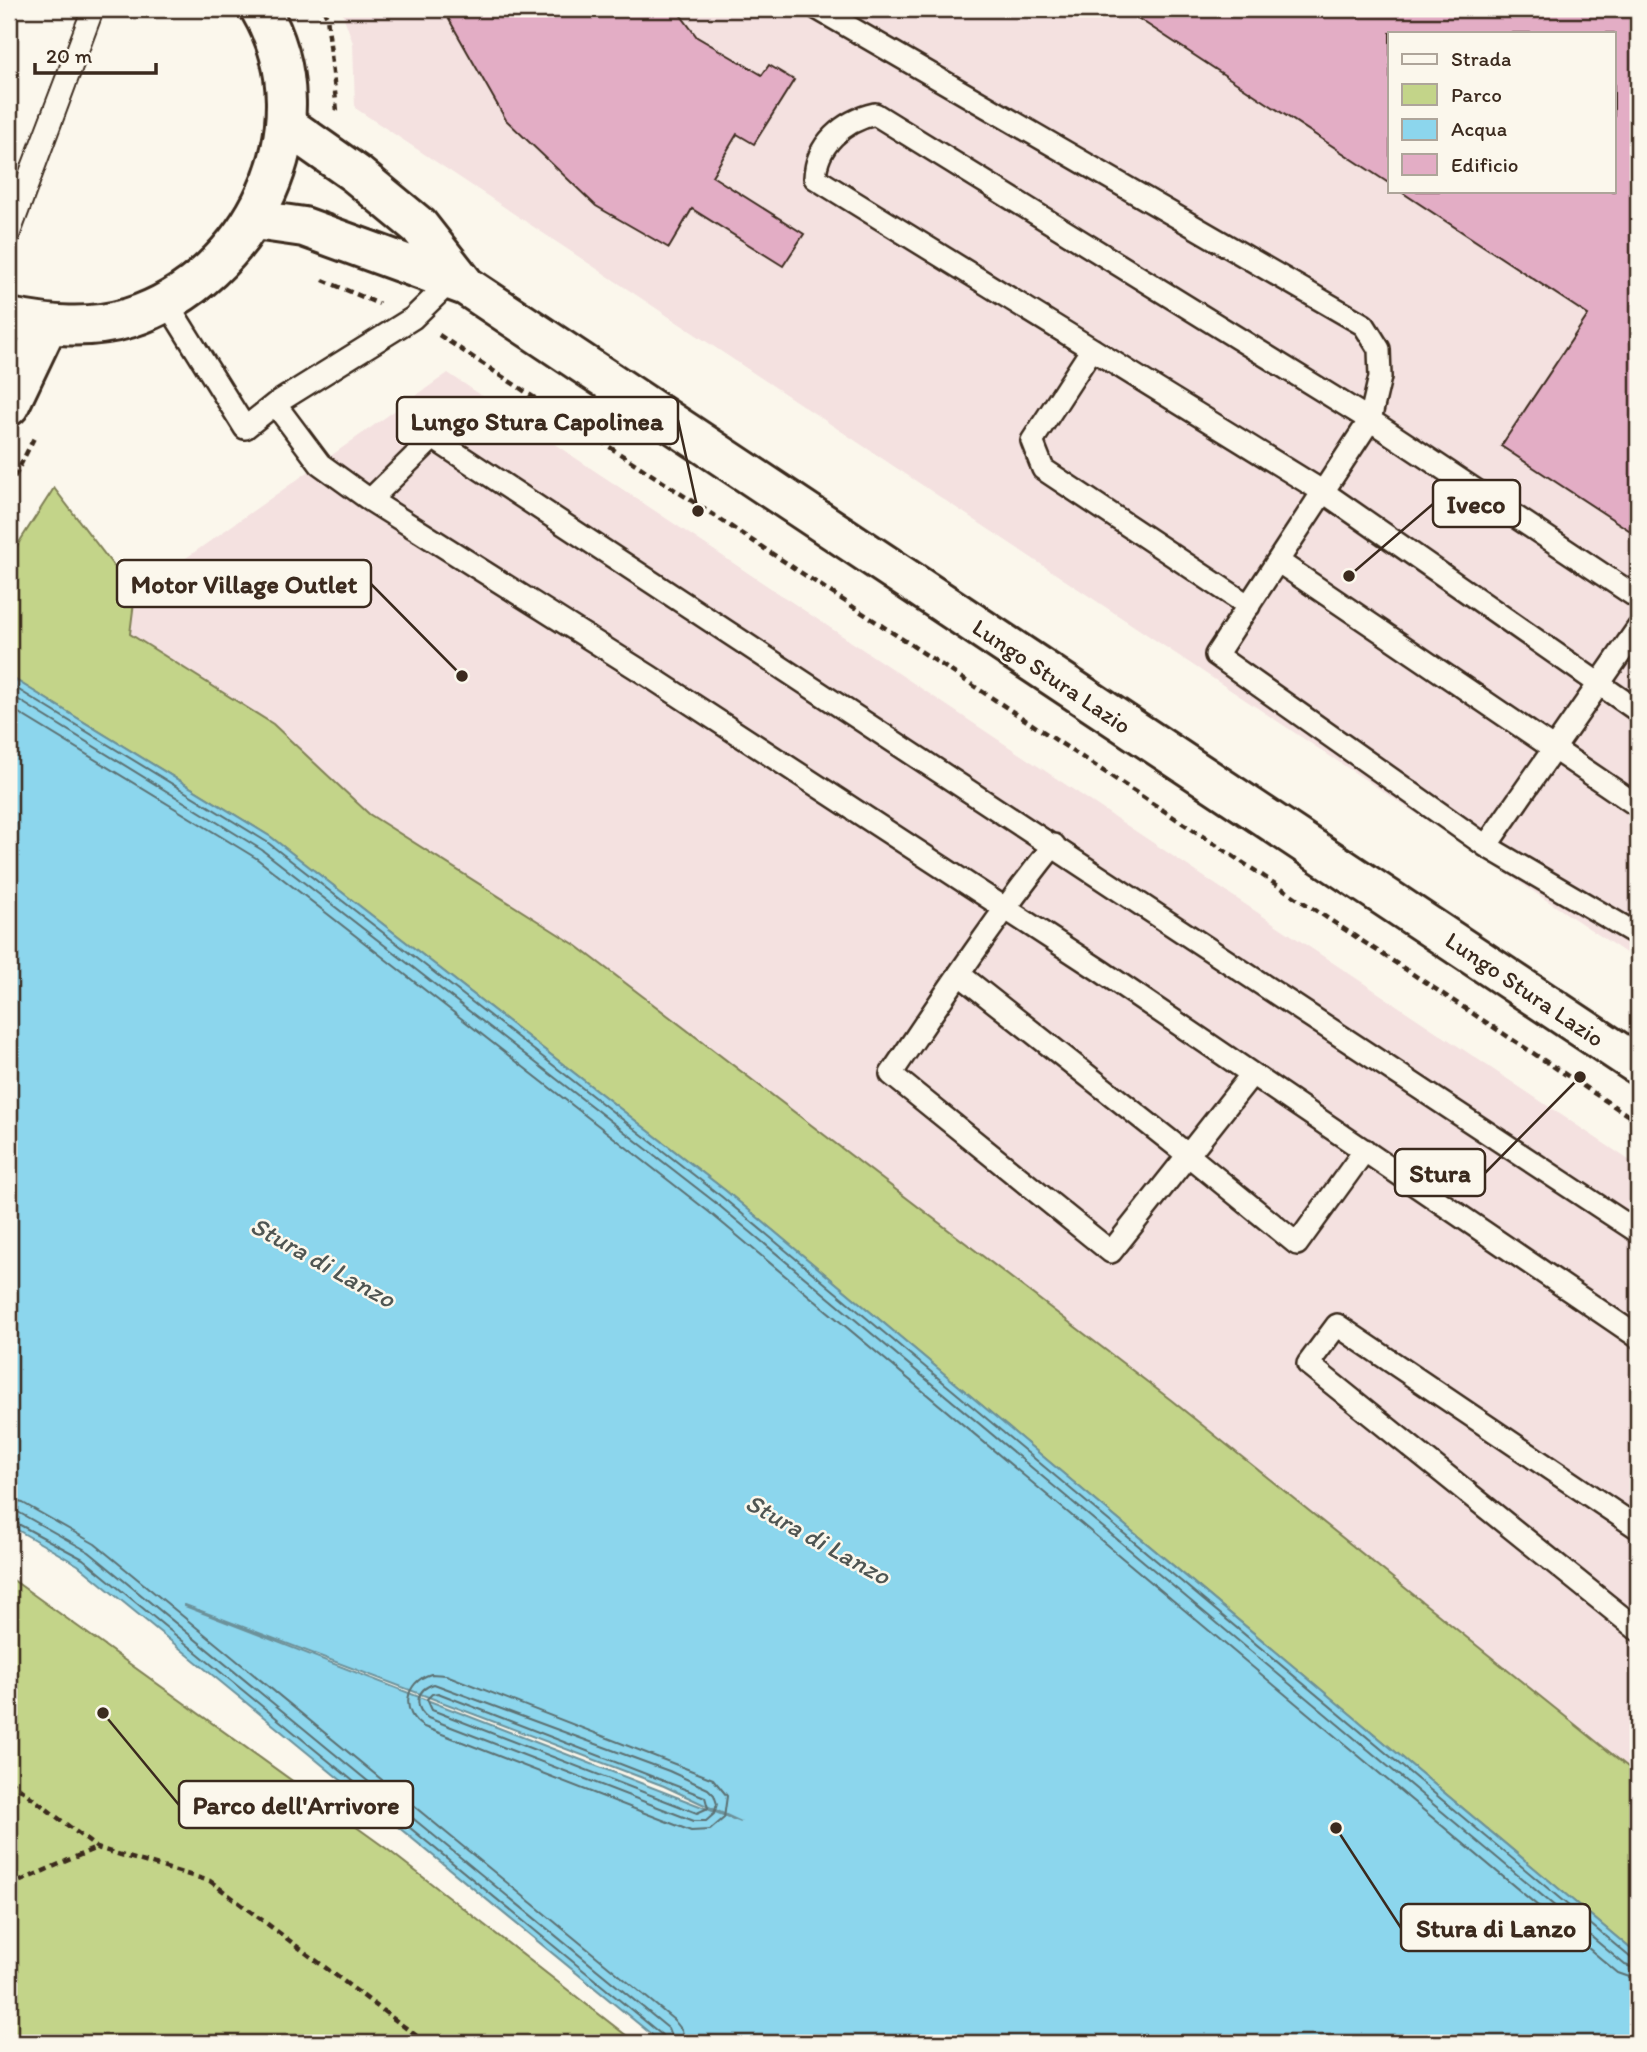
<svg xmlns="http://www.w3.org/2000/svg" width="1647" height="2052" font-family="Itim,sans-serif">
  <rect width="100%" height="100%" fill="#fbf7ec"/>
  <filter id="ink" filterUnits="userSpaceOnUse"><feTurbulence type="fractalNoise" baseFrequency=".0143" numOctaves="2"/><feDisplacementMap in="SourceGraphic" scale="14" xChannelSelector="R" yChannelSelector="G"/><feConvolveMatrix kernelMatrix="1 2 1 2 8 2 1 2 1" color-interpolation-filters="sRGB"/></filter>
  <g filter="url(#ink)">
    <!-- built -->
    <path fill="#f4e1e0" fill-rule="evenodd" d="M341,9H1638V961L355,108L353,43ZM1390,33H1614V191H1390Z
      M448,373L1638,1166V1775L1171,1400L577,946L369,814L273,724L129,634L135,594Z"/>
    <!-- green -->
    <path fill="#c3d489" stroke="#7f7f54" stroke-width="2" d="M54,488L135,594L130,634L273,724L369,814L577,946L1171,1400L1638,1775V1955L726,1191L271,837L9,676V558Z
      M9,1577L387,1849L636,2043H9Z"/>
    <!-- water -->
    <path fill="#8cd6ed" stroke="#6c919a" stroke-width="2" fill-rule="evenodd" d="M9,676L271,837L726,1191L1638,1955V2043H662L78,1565L9,1525ZM185,1605L664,1786L741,1822L185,1606Z"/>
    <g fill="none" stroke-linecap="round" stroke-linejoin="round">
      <!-- shore -->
      <path stroke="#5b6f71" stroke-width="2" d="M9,684L267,842L722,1197L1631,1958L1638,1960
        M9,694L262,850L716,1203L1625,1965L1638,1969
        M9,707L256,858L709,1212L1618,1973L1638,1980
        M9,1500L23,1503L95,1544L674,2020L682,2030L685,2043
        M9,1511L18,1512L89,1552L668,2028L674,2043
        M9,1519L83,1559L662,2035L665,2043
        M431,1674L446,1675L713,1779L727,1796L724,1818L710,1830L691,1831L424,1727C400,1713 404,1682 431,1674Z
        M434,1684L669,1771L708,1789L714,1795L717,1804L714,1814L706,1821H694L428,1718C413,1707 416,1689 434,1684Z
        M438,1693L705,1797L708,1808L697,1813L432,1710L427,1699L432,1694Z"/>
    </g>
    <!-- building -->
    <path fill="#e3adc5" stroke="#3b2a1e" stroke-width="2" d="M443,9H676L697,37L762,75L769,65L794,80L754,144L737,134L712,176L804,234L783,266L692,209L669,248L596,206L506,120Z
      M1124,9H1638V536L1501,446L1588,315L1400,191H1614V33H1390V184Z"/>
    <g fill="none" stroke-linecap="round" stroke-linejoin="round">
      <defs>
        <path id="lane" d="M818,9L1364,325L1379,349L1380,377L1370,420L1216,655L1486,846L1638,935
          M167,303L245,428L275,404L413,318L450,282
          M1092,349L1032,441L1043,469L1249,606
          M275,404L320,464L370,500L649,676L1101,971L1638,1337
          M370,500L433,438L1638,1232
          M1279,562L1638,806
          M1638,598L1370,420L875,114C843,121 816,145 815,178L1325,493L1638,711
          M1486,846L1638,628
          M959,974L1188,1155L1111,1252L891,1074C944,996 995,918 1054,845
          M1252,1074L1188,1155L1297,1244L1365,1150
          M1638,1528L1337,1325L1308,1364L1638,1630"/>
        <path id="primary" d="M285,124L356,174L419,226L466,286L1638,1065
          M255,220L304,227L466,286
          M9,318C49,326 89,330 129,318C252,279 329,125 260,9
          M9,406L47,326"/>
      </defs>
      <!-- lane casing -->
      <use href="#lane" stroke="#3b2a1e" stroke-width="26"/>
      <!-- primary casing -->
      <use href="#primary" stroke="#3b2a1e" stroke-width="44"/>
      <!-- path -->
      <path stroke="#3b2a1e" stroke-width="4.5" stroke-dasharray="7 5" stroke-linecap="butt" d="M323,9L327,16L337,111
        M323,280L379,304
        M439,335L1638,1122
        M9,488L34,438
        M9,1780L97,1848L210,1881L426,2043
        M9,1886L96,1848"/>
      <!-- lane -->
      <use href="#lane" stroke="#fbf7ec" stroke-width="21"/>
      <!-- primary -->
      <use href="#primary" stroke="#fbf7ec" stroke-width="38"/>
      <!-- tram -->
      <path stroke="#3b2a1e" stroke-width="2" d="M9,197L81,9
        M9,267L105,9"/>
    </g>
  </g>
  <g text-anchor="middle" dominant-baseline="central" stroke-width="5" stroke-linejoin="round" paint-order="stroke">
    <!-- street labels -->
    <g font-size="24" fill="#3b2a1e" stroke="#fbf7ec">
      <text transform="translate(1052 676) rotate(34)">Lungo Stura Lazio</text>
      <text transform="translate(1525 989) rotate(34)">Lungo Stura Lazio</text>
    </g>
    <!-- water labels -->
    <g font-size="26" font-style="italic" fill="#4f5552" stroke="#fbf7ec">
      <text transform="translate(323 1262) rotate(29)">Stura di Lanzo</text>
      <text transform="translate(818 1539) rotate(29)">Stura di Lanzo</text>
    </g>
  </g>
  <!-- callouts -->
  <path fill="none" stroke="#3b2a1e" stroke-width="2.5" d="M698 511L678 420M1349 576L1433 504M462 676L371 584M1580 1077L1485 1173M103 1713L179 1805M1336 1828L1401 1928"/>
  <g fill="#3b2a1e" stroke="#fbf7ec" stroke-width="2.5">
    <circle cx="698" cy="511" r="7"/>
    <circle cx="1349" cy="576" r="7"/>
    <circle cx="462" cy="676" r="7"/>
    <circle cx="1580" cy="1077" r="7"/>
    <circle cx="103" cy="1713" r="7"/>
    <circle cx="1336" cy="1828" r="7"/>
  </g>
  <g fill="#fbf7ec" stroke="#3b2a1e" stroke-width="2.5">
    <rect x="397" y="397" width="281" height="47" rx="7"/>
    <rect x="1433" y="480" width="87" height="47" rx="7"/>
    <rect x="117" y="560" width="254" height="47" rx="7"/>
    <rect x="1395" y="1149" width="90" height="47" rx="7"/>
    <rect x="179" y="1781" width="234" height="47" rx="7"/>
    <rect x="1401" y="1904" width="189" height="47" rx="7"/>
  </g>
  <g font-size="26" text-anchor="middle" font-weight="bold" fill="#3b2a1e">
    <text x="537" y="430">Lungo Stura Capolinea</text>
    <text x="1476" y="513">Iveco</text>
    <text x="244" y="593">Motor Village Outlet</text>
    <text x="1440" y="1182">Stura</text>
    <text x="296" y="1814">Parco dell'Arrivore</text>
    <text x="1496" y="1937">Stura di Lanzo</text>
  </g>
  <!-- margin -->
  <rect width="1647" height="2052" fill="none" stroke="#fbf7ec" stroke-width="35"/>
  <rect x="18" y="18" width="1612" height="2017" fill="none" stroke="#3b2a1e" stroke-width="2.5" filter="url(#ink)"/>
  <!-- legend -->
  <rect x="1388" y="32" width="228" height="161" fill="#fbf7ec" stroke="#aea59a" stroke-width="2"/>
  <rect x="1402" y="54" width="35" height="10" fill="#fbf7ec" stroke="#aea59a" stroke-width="2"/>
  <text x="1451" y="66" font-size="21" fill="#3b2a1e">Strada</text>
  <rect x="1402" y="84" width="35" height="21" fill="#c3d489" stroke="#aea59a" stroke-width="2"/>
  <text x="1451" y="102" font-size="21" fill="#3b2a1e">Parco</text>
  <rect x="1402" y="119" width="35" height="21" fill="#8cd6ed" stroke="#aea59a" stroke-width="2"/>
  <text x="1451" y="136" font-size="21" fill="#3b2a1e">Acqua</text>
  <rect x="1402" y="154" width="35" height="21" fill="#e3adc5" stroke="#aea59a" stroke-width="2"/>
  <text x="1451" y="172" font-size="21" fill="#3b2a1e">Edificio</text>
  <!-- scale -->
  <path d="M35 63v10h121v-10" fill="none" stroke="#3b2a1e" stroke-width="3.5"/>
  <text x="46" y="63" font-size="21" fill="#3b2a1e" stroke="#fbf7ec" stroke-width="5" paint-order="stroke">20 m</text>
</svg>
